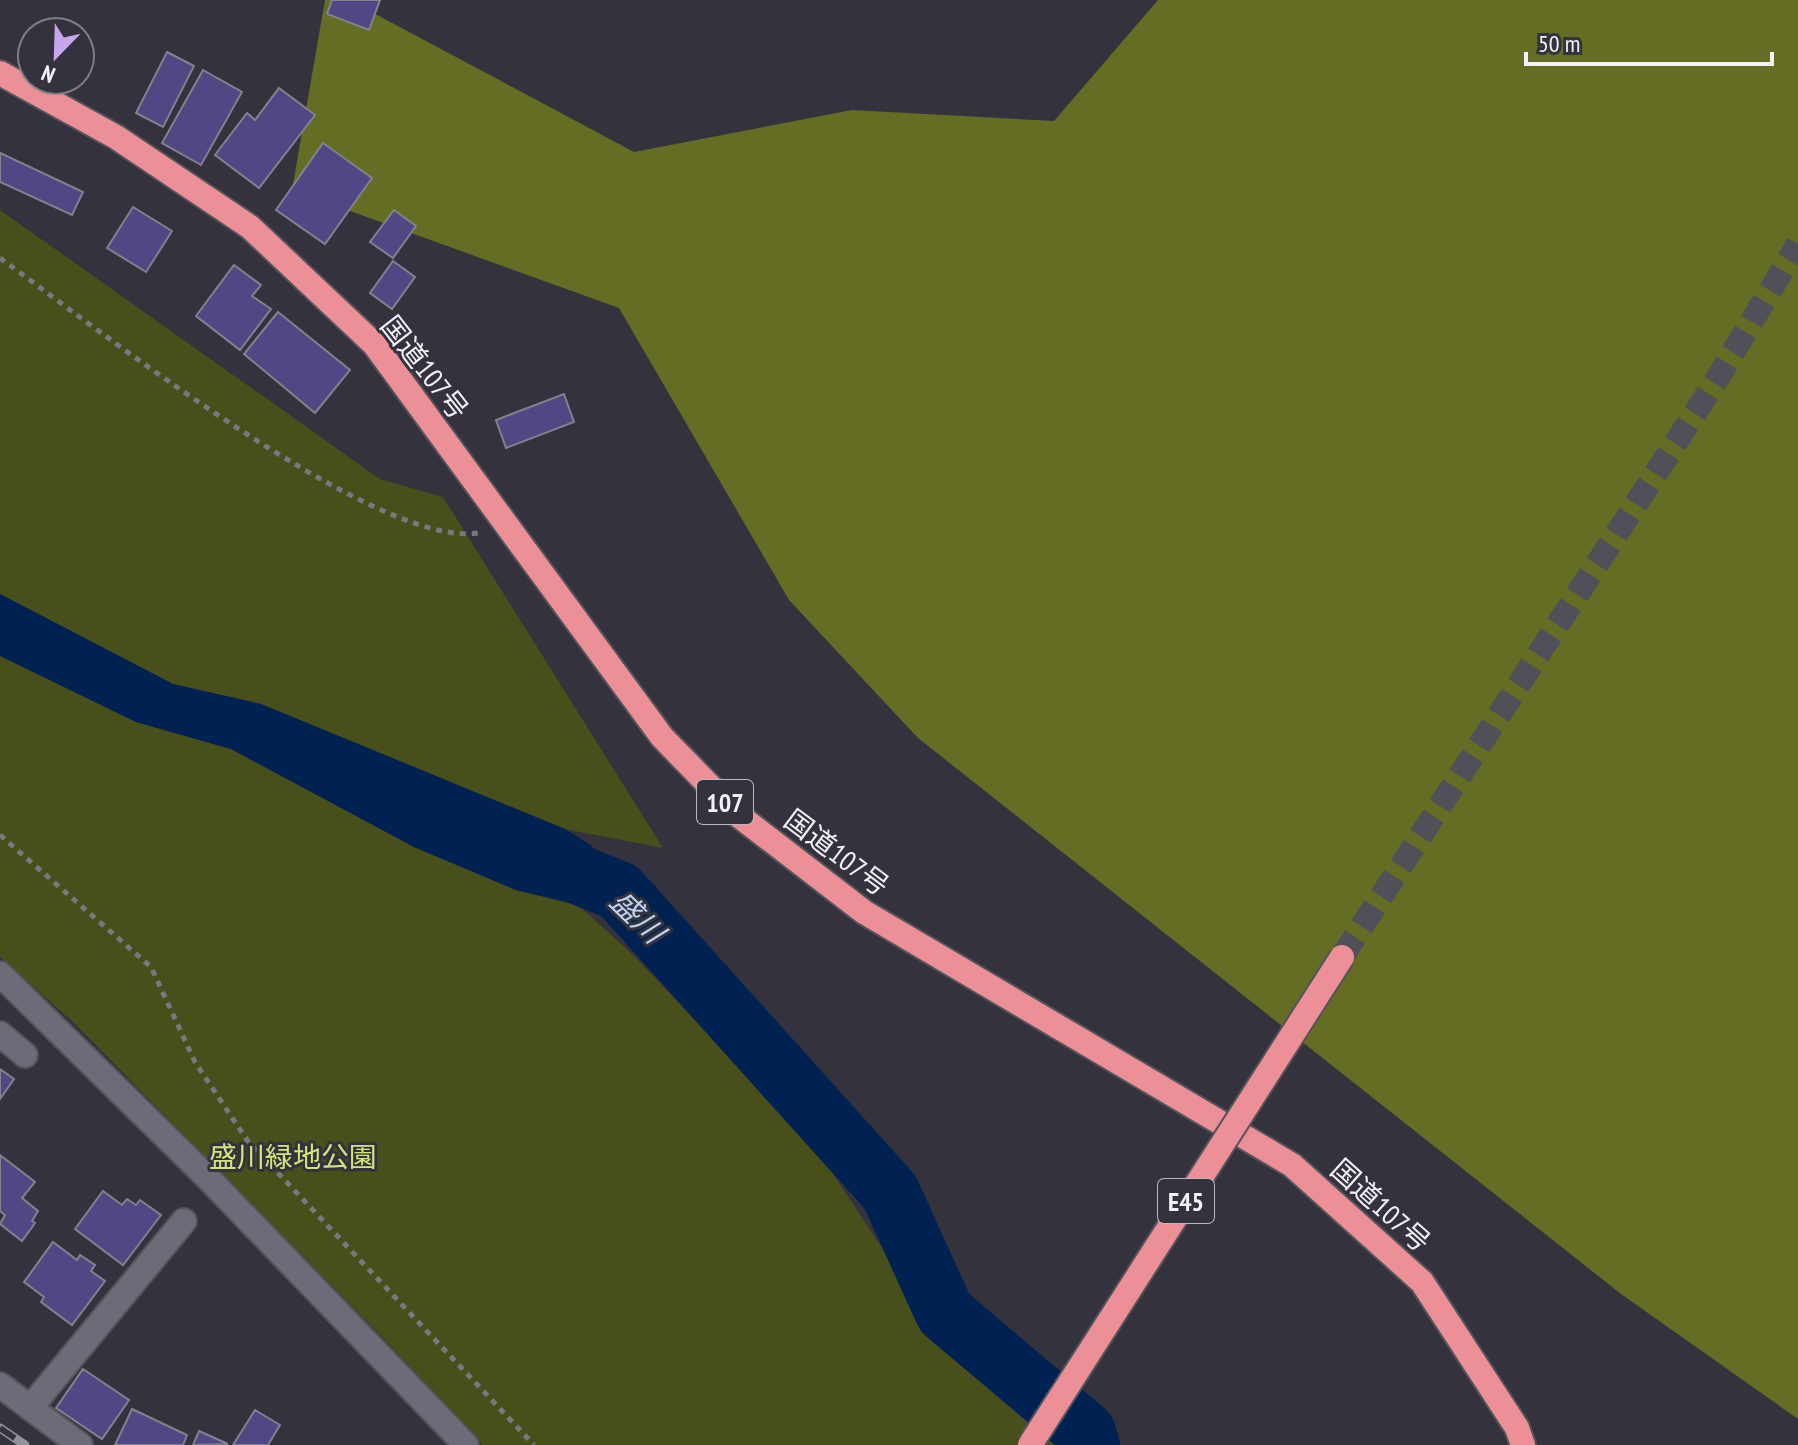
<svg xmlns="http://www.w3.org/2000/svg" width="1798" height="1445" font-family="'PT Sans Narrow','Noto Sans JP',sans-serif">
  <rect width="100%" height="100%" fill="#34333d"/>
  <!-- green -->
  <path fill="#484f1b" d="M0,210L380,479L443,497L663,848L565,829L261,704L173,684L0,594Z
    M0,655L136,722L231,749L414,847L516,890L578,905L631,953L812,1142L888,1257L976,1377L1005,1392L1059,1445H482L387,1342L75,1024L0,957Z"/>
  <!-- forest -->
  <path fill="#646d23" d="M325,0H349L634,152L852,110L1054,121L1158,0H1798V1419L1621,1294L918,738L789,600L619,308L292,190Z"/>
  <!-- water -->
  <path fill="#002252" d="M0,594L173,684L261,704L565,829L592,846L578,905L516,890L414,847L231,749L136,722L0,656Z"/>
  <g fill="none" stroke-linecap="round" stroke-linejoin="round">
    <!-- river -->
    <path stroke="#002252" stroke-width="60" d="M508,846L619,891L890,1192L945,1313L1086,1432L1090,1445"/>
  </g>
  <!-- building -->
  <path fill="#504884" stroke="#82818d" stroke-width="2" d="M332,0H380L369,30L327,14Z
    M167,52L194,66L163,127L136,113Z
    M203,70L242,92L201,165L162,143Z
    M279,88L315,115L259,188L215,155L247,113L255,120Z
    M323,143L372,178L325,244L276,210Z
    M0,153L83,192L72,215L0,182Z
    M133,207L172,231L146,272L107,248Z
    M394,210L416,226L393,258L370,242Z
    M393,261L415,277L392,309L370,293Z
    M234,265L261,285L252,296L271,309L240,350L196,316Z
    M278,312L350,370L315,413L244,354Z
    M564,394L574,422L506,448L496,420Z
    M0,1069L14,1079L0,1099Z
    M0,1155L35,1182L22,1198L38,1211L32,1221L35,1223L22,1241L0,1224L5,1215L0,1211Z
    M103,1191L122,1205L127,1199L136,1205L140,1200L161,1215L123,1265L75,1229Z
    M53,1242L77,1260L80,1255L95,1265L91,1271L105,1281L72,1325L41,1302L44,1297L24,1282Z
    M83,1369L129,1400L102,1439L56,1408Z
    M132,1409L187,1435L183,1445H115Z
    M255,1410L280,1425L268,1445H233Z
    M199,1431L228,1444L193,1445Z"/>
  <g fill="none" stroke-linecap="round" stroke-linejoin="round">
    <!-- highway-tunnel -->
    <path stroke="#505059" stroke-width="24" stroke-dasharray="24 12" stroke-linecap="butt" d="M1342,957L1719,376L1798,244"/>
    <defs>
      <path id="street" d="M0,974L208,1178L466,1445
        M0,1034L25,1055
        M0,1385L80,1445
        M30,1408L184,1221"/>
      <path id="highway" d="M0,73L116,137L250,227L374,344L662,737L738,815L864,912L1292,1165L1422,1282L1517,1428L1523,1445"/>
    </defs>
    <!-- street casing -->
    <use href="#street" stroke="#53535b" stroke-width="28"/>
    <!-- highway casing -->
    <use href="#highway" stroke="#53535b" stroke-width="28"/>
    <!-- path -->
    <path stroke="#797881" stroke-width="5" stroke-dasharray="6 6" stroke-linecap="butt" d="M0,258C90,323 375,549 478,533
      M0,835L151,967L195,1062L247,1140L534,1445"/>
    <!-- street -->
    <use href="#street" stroke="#6c6c78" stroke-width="24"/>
    <!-- highway -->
    <use href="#highway" stroke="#ed8f96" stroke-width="24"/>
    <defs>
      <path id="rail" d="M0,1428L25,1445"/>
    </defs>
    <!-- rail casing -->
    <use href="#rail" stroke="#93929b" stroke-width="9"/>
    <!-- rail -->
    <use href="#rail" stroke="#34333d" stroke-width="6" stroke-dasharray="18" stroke-linecap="butt"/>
    <defs>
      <path id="highway-bridge" d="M1030,1445L1342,957"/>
    </defs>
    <!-- highway-bridge casing -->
    <use href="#highway-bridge" stroke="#53535b" stroke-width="28" stroke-linecap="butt"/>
    <!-- highway-bridge -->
    <use href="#highway-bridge" stroke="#ed8f96" stroke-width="24"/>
  </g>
  <g text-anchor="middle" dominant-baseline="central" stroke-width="6" stroke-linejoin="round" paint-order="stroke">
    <!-- shield labels -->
    <g fill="#34333d" stroke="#b9b8c0" stroke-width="2">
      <rect x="697" y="780" width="56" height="44" rx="6"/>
      <rect x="1158" y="1179" width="56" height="44" rx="6"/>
    </g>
    <g font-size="26" font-weight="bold" fill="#f2f1f8">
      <text x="725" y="802">107</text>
      <text x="1186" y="1201">E45</text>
    </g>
    <!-- street labels -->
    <g font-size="28" fill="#f2f1f8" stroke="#34333d">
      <text transform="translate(425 367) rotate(52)">国道107号</text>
      <text transform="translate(837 852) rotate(37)">国道107号</text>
      <text transform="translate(1381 1205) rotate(42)">国道107号</text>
    </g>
    <!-- park labels -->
    <g font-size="28" fill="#d4e37d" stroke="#34333d">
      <text x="293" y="1156">盛川緑地公園</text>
    </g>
    <!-- water labels -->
    <g font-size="30" font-style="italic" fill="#bcd2f2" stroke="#34333d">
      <text transform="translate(638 916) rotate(44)">盛川</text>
    </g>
  </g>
  <!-- north arrow -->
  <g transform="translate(56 56) rotate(203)"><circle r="38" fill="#34333d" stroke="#807f88" stroke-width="2"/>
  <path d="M0-6L14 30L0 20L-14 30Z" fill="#c7a6ef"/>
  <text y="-12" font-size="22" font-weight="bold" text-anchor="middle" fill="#f2f1f8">N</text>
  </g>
  <!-- scale -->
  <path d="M1526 52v12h246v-12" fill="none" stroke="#f2f1f8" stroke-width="4"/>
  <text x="1538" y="52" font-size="24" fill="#f2f1f8" stroke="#34333d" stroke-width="6" paint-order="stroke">50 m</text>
</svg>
